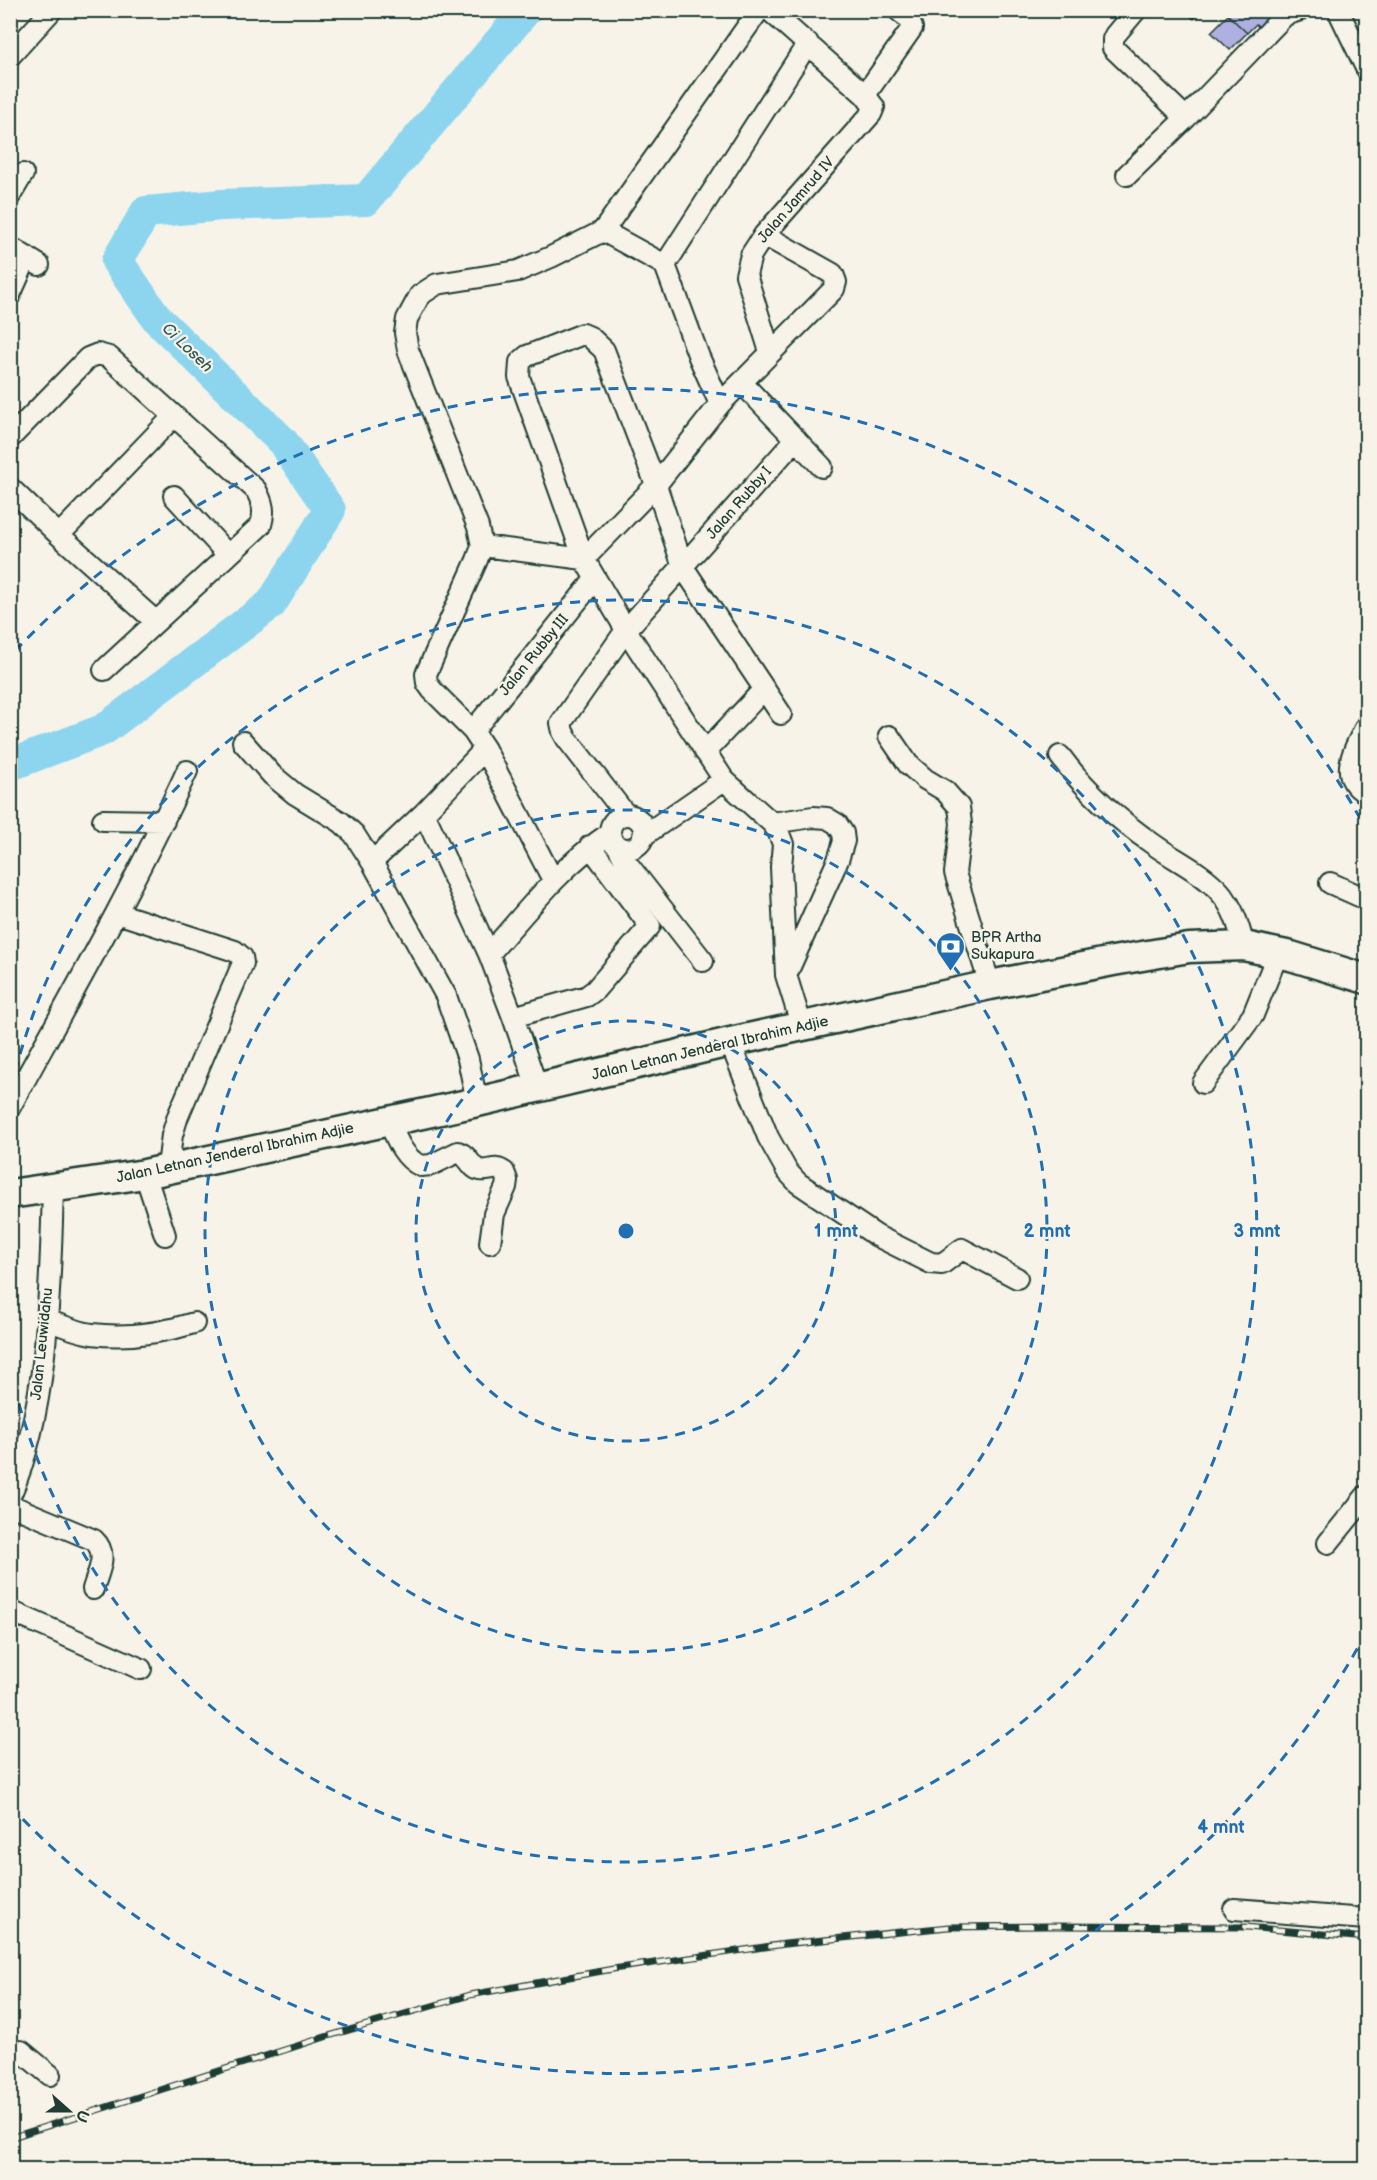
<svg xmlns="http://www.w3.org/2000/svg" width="1377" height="2180" font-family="'Balsamiq Sans',sans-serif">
  <rect width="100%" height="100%" fill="#f7f3e8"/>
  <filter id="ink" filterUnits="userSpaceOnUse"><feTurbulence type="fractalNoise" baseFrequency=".0167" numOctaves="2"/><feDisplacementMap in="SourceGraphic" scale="12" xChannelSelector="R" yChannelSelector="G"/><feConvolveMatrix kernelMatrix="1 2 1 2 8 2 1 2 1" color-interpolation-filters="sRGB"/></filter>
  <g filter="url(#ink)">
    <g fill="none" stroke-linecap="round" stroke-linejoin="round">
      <!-- river -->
      <path stroke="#8dd5ef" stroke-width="32" d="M10,765L103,730L271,604L330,510L283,442L158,320L117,261L146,212L222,205L366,200L526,10"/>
    </g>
    <!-- building -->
    <path fill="#afafe1" stroke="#1f3d34" stroke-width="1.5" d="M1183,10H1200L1194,19Z
      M1232,10H1267L1274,18L1262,31L1256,24L1247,33L1228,15Z
      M1228,15L1247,33L1230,50L1211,32Z"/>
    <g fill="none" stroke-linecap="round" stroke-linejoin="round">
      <defs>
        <path id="minor" d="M769,10L865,95L874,107L871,114L764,235L751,255L746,275L770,352
          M1136,10L1115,35L1113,39V48L1186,118L1285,15L1300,10
          M1338,10L1366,68
          M10,56L52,10
          M865,95L912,28L909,19L898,10
          M1127,175L1186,118
          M10,196L23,174
          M10,247L39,265
          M665,265L808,43
          M10,295L27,257
          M742,383L822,467
          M720,404L834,289L836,282L833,274L764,235
          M10,438L88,358L98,354L109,357L256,490C263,503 265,511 261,525L104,670
          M10,488L59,535L155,621
          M174,496L228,555
          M59,535L174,416
          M482,546L584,559L656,485L720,404L699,357L665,265L603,231
          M781,714L683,567L656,485L604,350L590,337L583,334L527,356L520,362L519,377L584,559L626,630L724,780L772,823L778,831L783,844L781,867L786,975L802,1027
          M1366,726C1355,749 1336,776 1366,793
          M473,731L595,579
          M889,736L908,764L925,779L945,791L959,807L961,824L955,873L990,985
          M243,742L272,775L295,794L341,822L354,834L372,862L446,996L468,1059L477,1102
          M485,749L424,813L489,954L513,1017L537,1087
          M705,752L764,689
          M1060,756C1086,791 1117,819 1153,844C1175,860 1202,872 1220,892C1234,908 1239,927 1244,946
          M626,815L567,739L563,732L561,723L626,630L796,439
          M610 832a17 17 0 1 1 34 0a17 17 0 1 1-34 0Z
          M103,820L164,821
          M772,823L813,817L827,818L837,824L843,833L844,841L838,860L788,971
          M643,836L724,780
          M618,847L626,862L703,961
          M372,862L424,813
          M553,880L485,749L473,731L432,690L427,683L426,674L477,560L482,546L478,527L408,350L405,333L407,319L420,295L437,284L518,271L551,257L603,231L759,10
          M1330,883L1366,899
          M117,913L235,951L242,957L243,963L178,1116L172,1135L168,1167
          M489,954C527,911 562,865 610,833
          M513,1017L587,996L595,990L650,926L590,846
          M730,1042L768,1137L787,1171L798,1183L877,1236L931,1263L942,1264L962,1249L1017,1278
          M1203,1083L1253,1015L1278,953
          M10,1107C71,996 134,886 187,771
          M389,1121C396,1138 403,1158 421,1166L431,1165L458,1152C469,1155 470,1168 480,1170C490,1172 495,1165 504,1172L507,1180L506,1187L494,1214L490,1243
          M145,1174L165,1235
          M47,1320C61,1325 77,1332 92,1334C126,1338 162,1333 194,1323
          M10,1496C49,1410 50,1283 53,1189
          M10,1505L94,1540C109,1554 98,1572 93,1589
          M1328,1543L1366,1496
          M10,1611L141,1669
          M1234,1909L1366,1919
          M10,2055L21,2051L50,2075"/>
        <path id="highway" d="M10,1194L145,1174L477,1102L730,1042L990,985L1113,961L1189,948L1244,946L1291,956L1366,979"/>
      </defs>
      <!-- minor casing -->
      <use href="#minor" stroke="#1f3d34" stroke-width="24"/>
      <!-- highway casing -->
      <use href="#highway" stroke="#1f3d34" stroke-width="33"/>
      <!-- minor -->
      <use href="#minor" stroke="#f7f3e8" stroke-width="20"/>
      <!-- highway -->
      <use href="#highway" stroke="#f7f3e8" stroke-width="28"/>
      <defs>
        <path id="rail" d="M10,2138L325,2037L470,1995L613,1969L785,1944L948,1927L1046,1926L1247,1927L1366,1938"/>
      </defs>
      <!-- rail casing -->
      <use href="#rail" stroke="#1f3d34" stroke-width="7"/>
      <!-- rail -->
      <use href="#rail" stroke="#f7f3e8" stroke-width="4.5" stroke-dasharray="14" stroke-linecap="butt"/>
    </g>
  </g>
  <!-- distance rings -->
  <g fill="none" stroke="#1f6fb2" stroke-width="3" stroke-dasharray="10 8">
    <circle cx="626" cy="1231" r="210"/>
    <circle cx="626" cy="1231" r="421"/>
    <path d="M11 1089A631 631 0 1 1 11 1373"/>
    <path d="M1366 1633A842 842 0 0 1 15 1811M15 651A842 842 0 0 1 1366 829"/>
  </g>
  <!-- icons -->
  <defs>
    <symbol id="bank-pin" viewBox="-11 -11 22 30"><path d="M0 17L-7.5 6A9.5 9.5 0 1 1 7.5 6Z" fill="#1f6fb2" stroke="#f7f3e8"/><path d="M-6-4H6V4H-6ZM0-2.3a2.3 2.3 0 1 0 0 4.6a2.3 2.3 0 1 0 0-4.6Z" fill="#fff"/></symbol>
  </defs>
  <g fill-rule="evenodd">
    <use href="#bank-pin" x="934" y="930" width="33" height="45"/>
  </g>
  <g text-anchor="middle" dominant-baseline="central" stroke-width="4.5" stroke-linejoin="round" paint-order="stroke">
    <!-- street labels -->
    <g font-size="15" fill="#1f3d34" stroke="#f7f3e8">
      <text transform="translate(796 200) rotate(-49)">Jalan Jamrud IV</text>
      <text transform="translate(739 503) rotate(-49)">Jalan Rubby I</text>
      <text transform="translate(534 655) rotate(-51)">Jalan Rubby III</text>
      <text transform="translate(710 1048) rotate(-13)">Jalan Letnan Jenderal Ibrahim Adjie</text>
      <text transform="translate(235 1153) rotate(-12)">Jalan Letnan Jenderal Ibrahim Adjie</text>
      <text transform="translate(42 1344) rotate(-84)">Jalan Leuwidahu</text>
    </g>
    <!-- poi labels -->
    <g font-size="15" fill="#1f3d34" stroke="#f7f3e8" text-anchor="start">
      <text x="971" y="937">BPR Artha<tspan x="971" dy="17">Sukapura</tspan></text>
    </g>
    <!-- water labels -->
    <g font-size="16" font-style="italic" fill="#355b59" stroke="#f7f3e8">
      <text transform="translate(187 348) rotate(44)">Ci Loseh</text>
    </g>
  </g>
  <circle cx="626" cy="1231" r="9" fill="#1f6fb2" stroke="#f7f3e8" stroke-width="3"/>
  <g font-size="18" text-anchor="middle" font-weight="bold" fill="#1f6fb2" stroke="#f7f3e8" stroke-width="4.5" stroke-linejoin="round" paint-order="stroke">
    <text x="836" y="1237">1 mnt</text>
    <text x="1047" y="1237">2 mnt</text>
    <text x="1257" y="1237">3 mnt</text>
    <text x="1221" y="1833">4 mnt</text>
  </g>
  <!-- margin -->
  <rect width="1377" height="2180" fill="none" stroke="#f7f3e8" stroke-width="36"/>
  <rect x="18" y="18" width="1341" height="2144" fill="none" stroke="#1f3d34" stroke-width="2" filter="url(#ink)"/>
  <!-- north arrow -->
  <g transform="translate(69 2111) rotate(111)" stroke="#f7f3e8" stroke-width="4.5" paint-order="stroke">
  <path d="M0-4.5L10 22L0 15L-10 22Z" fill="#1f3d34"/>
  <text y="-9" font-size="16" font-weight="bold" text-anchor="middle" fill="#1f3d34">U</text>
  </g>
</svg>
